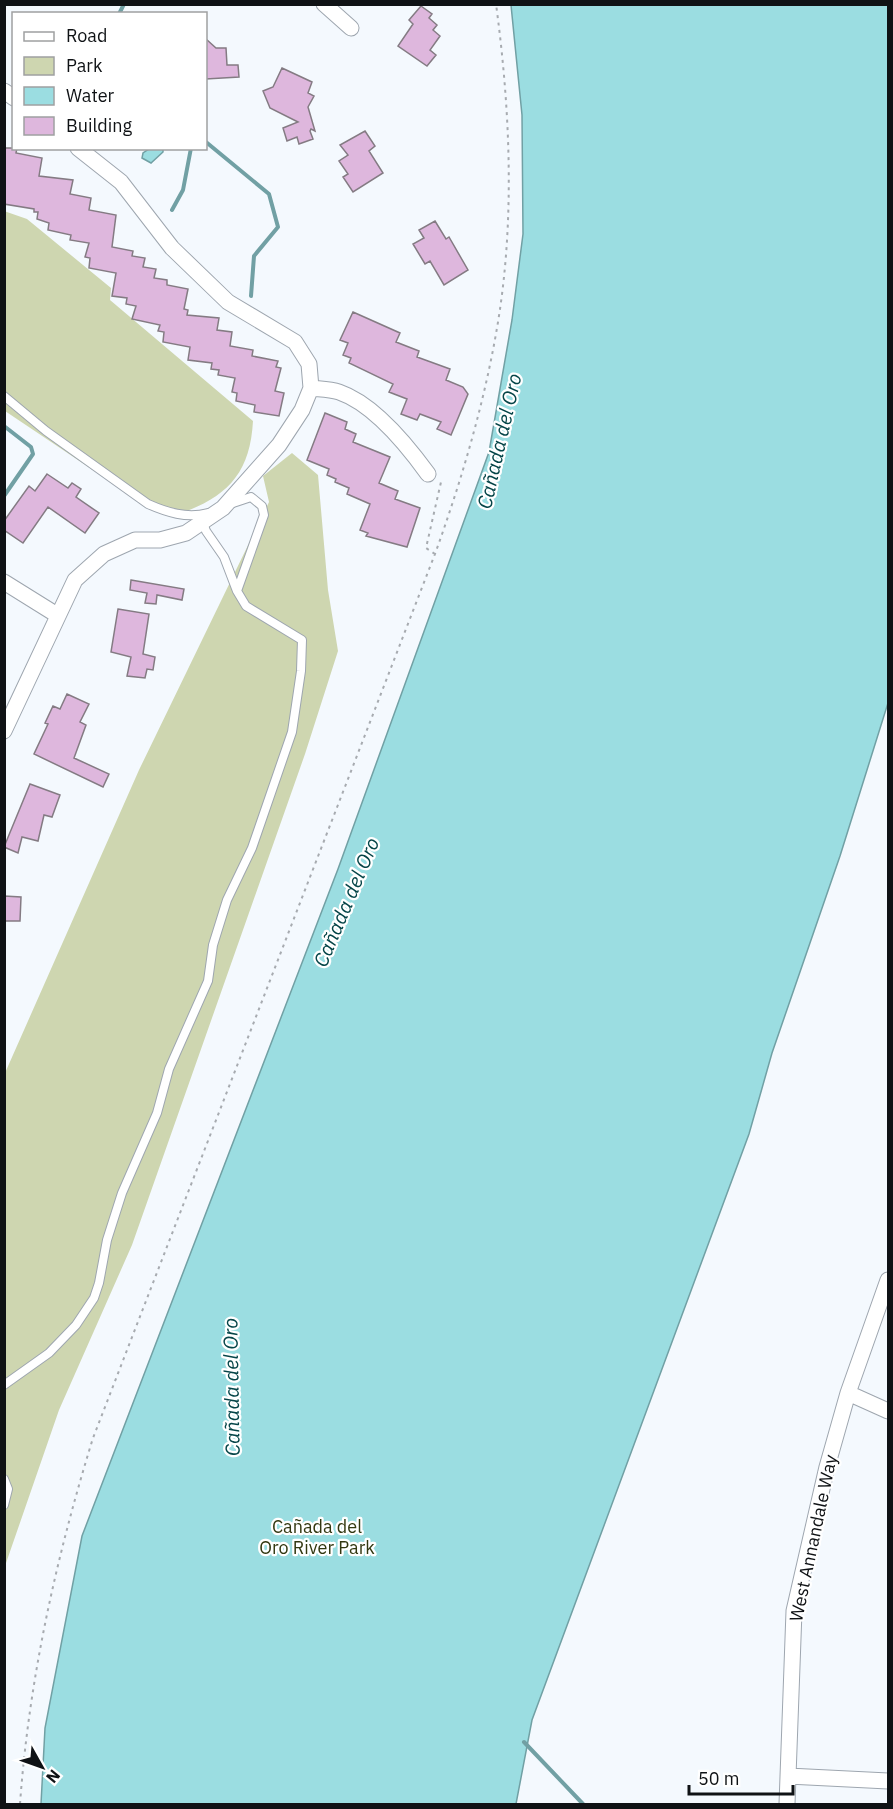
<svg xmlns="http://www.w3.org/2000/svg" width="893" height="1809" font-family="'IBM Plex Sans',sans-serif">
  <rect width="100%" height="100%" fill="#f4f9fe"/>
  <!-- green -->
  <path fill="#ced6b0" d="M4,211L27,219L111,288L110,300L253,421C250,475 226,498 176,515L133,497L5,411Z
    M292,453L318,475L328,590L338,651L305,754L132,1245L59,1410L5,1566V1073L139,770L269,502L263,476Z"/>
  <!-- water -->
  <path fill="#9bdde1" stroke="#71a0a4" stroke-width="1.5" d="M511,5H888V703L840,856L772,1053L749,1134L532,1720L516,1804H41L45,1728L82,1536L338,869L489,452L512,320L523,234L522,115Z
    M149,149H163V152L151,163L142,158L143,153Z"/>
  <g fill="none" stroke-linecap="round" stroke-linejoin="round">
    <!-- stream -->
    <path stroke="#71a0a4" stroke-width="4" d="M119,14L124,4
      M206,142L269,194L278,227L254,256L251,296
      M172,210L183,190L191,148
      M4,426L31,447L33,454L4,496
      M524,1742L583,1804"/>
  </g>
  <!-- building -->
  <path fill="#deb7dd" stroke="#847b83" stroke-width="1.5" d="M421,6L432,14L429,18L437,25L433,30L440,36L430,50L436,55L427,66L398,46L413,24L409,20Z
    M206,39L216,48H226L227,65H238L239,77L206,79Z
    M282,68L312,82L308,93L314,96L308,107L315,131L311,129L310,131L313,139L299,144L297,137L287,141L283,128L298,122L270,108L263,91L273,87Z
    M365,131L375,146L369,151L383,173L353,192L343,177L348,174L339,161L348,155L340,145Z
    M4,148H17L16,153L42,158L39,176L73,180L70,194L91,198L89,210L116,215L112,247L133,251L132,256L145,258L143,267L156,269L154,278L167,280V285L188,289L184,309L188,310L187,315L219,318L217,330L232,332L230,346L253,350L252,356L278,361L276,367L281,368L275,391L284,393L279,416L254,412L255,405L236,401L237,393L232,392L235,378L218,375L219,370L211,369L212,363L188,360L190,347L163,342L164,332L158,331L160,325L132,319L136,306L126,304L127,298L112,296L116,273L89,268L90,258L85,257L89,243L70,240L71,235L48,230L49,223L37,219L38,212H34V209L4,204Z
    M435,221L446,239L449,237L468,270L444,285L430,261L425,264L413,244L424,238L419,230Z
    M353,312L400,333L396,342L419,351L417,357L450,369L446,380L463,387L468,394L451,435L437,429L441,422L420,414L417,420L401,414L407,399L389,392L393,384L349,363L351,358L343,355L348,343L340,340Z
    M325,413L347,422L345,429L356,434L353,442L390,457L379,483L398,491L395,499L420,508L407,547L366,536L368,533L360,530L370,504L347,494L349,488L335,482L336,479L327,475L329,469L307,460Z
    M47,474L68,488L72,483L81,489L76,497L99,513L85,533L48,507L23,543L4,530V521L29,486L35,491Z
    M131,580L184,589L182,600L157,595L156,604L145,603L147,593L130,590Z
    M118,609L149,614L143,654L155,657L153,670L147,669L145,678L127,676L131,657L111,652Z
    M67,694L89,704L80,722L86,725L74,758L109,774L103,787L34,754L48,724L45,723L53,706L60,709Z
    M30,784L60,795L52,817L44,815L38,841L22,837L18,853L4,847Z
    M4,896L21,897L20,921H4Z"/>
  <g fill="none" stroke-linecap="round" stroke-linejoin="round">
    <defs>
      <path id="lane" d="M4,396L46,431L148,504C166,512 187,519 208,513
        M202,520L206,531L224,557L237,591L264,515L262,506L251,497L233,503
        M4,1385L49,1353L76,1325L94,1298L99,1283L107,1240L122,1193L157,1113L169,1069L208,981L213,945L227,900L252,848L292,732L301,671L302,640L246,606L237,591
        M4,1479L8,1489L4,1505"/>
      <path id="street" d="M324,4L351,28
        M4,91L14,98
        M311,388C319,389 330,389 339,392C374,404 407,445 428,474
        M4,582L57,615
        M4,731L75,580L104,554L135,540H160L186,533L223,508L279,445L302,410L311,388L309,364L295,342L228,302L172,248L121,182L78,148
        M848,1393L888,1411
        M788,1776L888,1781
        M787,1804L794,1611L827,1467L848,1393L888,1280"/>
    </defs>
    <!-- lane casing -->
    <use href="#lane" stroke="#9ea6af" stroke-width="10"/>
    <!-- street casing -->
    <use href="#street" stroke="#9ea6af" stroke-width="17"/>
    <!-- path -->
    <path stroke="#a7abb0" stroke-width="2" stroke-dasharray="3 4.5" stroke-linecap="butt" d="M435,554L426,548L441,482
      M20,1804C29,1679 56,1558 93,1438L435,554C462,479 485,401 498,322C515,218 510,108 496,4"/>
    <!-- lane -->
    <use href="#lane" stroke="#fff" stroke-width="8"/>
    <!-- street -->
    <use href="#street" stroke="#fff" stroke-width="15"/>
  </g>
  <g text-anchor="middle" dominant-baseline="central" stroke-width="4.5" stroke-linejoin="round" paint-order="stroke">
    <!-- park labels -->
    <g font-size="18" fill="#313710" stroke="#fff">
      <text x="317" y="1526">Cañada del<tspan x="317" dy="21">Oro River Park</tspan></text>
    </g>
    <!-- street labels -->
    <g font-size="18" fill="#0f1215" stroke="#fff">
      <text transform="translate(813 1538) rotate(-78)">West Annandale Way</text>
    </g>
    <!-- water labels -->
    <g font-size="20" font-style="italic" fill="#054548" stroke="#fff">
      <text transform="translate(499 441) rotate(-77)">Cañada del Oro</text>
      <text transform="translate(346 902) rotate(-67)">Cañada del Oro</text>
      <text transform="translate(231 1387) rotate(-91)">Cañada del Oro</text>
    </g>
  </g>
  <!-- border -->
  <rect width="893" height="1809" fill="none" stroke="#0f1215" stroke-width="12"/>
  <!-- legend -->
  <rect x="12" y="12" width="195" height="138" fill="#ffffff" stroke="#9fa0a1" stroke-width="1.5"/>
  <rect x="24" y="32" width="30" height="9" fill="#ffffff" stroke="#9fa0a1" stroke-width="1.5"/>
  <text x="66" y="42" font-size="18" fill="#0f1215">Road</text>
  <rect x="24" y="57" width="30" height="18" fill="#ced6b0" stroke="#9fa0a1" stroke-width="1.5"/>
  <text x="66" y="72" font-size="18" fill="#0f1215">Park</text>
  <rect x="24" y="87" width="30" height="18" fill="#9bdde1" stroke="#9fa0a1" stroke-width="1.5"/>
  <text x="66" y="102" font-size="18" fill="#0f1215">Water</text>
  <rect x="24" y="117" width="30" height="18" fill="#deb7dd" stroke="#9fa0a1" stroke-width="1.5"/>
  <text x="66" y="132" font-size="18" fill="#0f1215">Building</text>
  <!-- north arrow -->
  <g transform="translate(42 1767) rotate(130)" stroke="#ffffff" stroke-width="4.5" paint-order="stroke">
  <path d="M0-4.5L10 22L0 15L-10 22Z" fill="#0f1215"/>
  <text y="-9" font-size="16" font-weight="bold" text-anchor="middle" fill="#0f1215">N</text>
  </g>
  <!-- scale -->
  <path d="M689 1785v9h104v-9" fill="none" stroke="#0f1215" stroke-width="3"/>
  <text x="698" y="1785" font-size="18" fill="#0f1215" stroke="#ffffff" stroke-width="4.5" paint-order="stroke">50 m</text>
</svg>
